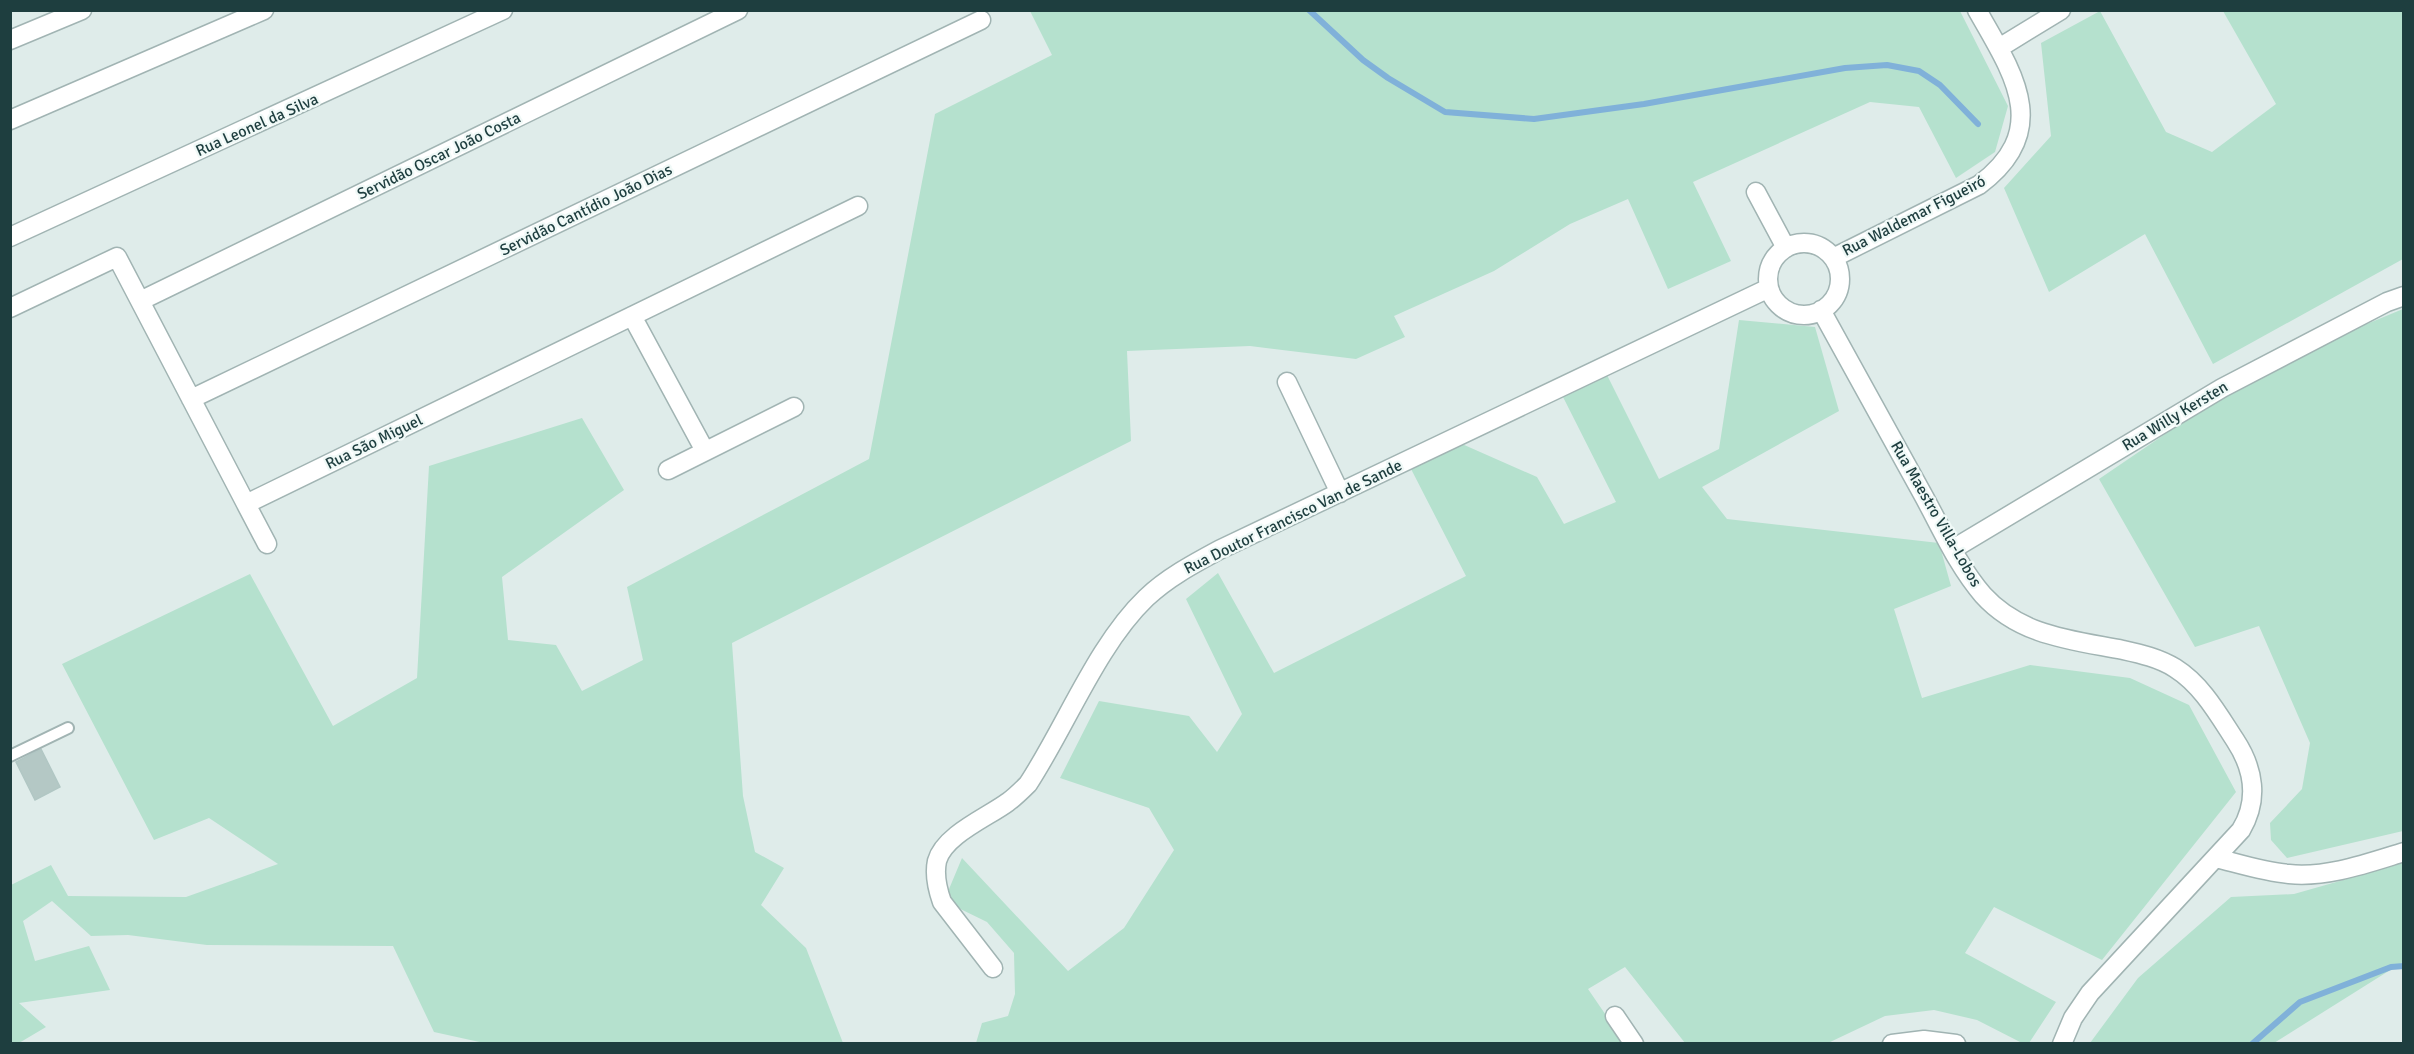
<svg xmlns="http://www.w3.org/2000/svg" width="2414" height="1054" font-family="Signika,sans-serif">
  <rect width="100%" height="100%" fill="#dfecea"/>
  <!-- green -->
  <path fill="#b5e1ce" d="M1030,11H1960L2008,106L1995,152L1956,178L1919,107L1870,102L1693,182L1731,261L1668,289L1628,199L1570,224L1494,271L1394,316L1405,337L1356,359L1250,346L1127,351L1131,441L732,643L743,796L755,852L784,868L761,905L806,948L843,1043H484L434,1032L393,946L207,945L128,935L91,936L52,901L23,921L35,961L89,946L110,990L19,1003L46,1027L19,1043H11V885L51,865L68,896L186,897L278,864L209,818L154,840L62,664L250,574L333,726L417,678L429,466L582,418L624,490L502,577L508,640L556,645L582,691L643,660L627,587L869,459L935,114L1052,55Z
    M2100,11L2166,132L2212,152L2276,104L2223,11H2403V259L2213,364L2145,234L2049,292L2004,188L2051,136L2041,43Z
    M2403,309V831L2287,858L2271,840L2270,823L2302,789L2310,743L2259,626L2195,647L2099,479L2221,396L2345,333Z
    M1739,320L1815,327L1839,411L1702,487L1727,519L1939,543L1951,586L1894,609L1922,698L2030,665L2130,678L2189,705L2236,792L2102,960L1994,907L1965,953L2056,1002L2029,1043H2022L1977,1020L1934,1010L1885,1016L1828,1043H1685L1625,967L1588,989L1625,1043H976L982,1023L1008,1016L1015,994L1014,953L987,922L944,901L962,858L1068,971L1124,928L1174,850L1149,808L1060,778L1099,701L1189,716L1217,752L1242,714L1186,599L1218,573L1274,673L1466,576L1410,467L1462,444L1537,477L1564,524L1616,502L1562,395L1606,373L1659,479L1719,449Z
    M2403,863V962L2274,1043H2090L2138,978L2231,897L2294,894Z"/>
  <g fill="none" stroke-linecap="round" stroke-linejoin="round">
    <!-- stream -->
    <path stroke="#80b1d9" stroke-width="6" d="M1309,10L1363,60L1388,78L1445,112L1534,119L1644,104L1845,68L1887,65L1919,71L1940,85L1978,124
      M2252,1044L2300,1002L2391,967L2404,966"/>
  </g>
  <!-- building -->
  <path fill="#b4c8c5" stroke="#b1c7c4" stroke-width="1.5" d="M41,749L60,787L35,800L16,762Z"/>
  <g fill="none" stroke-linecap="round" stroke-linejoin="round">
    <defs>
      <path id="service" d="M10,756L68,728"/>
      <path id="minor" d="M10,40L82,10
        M1999,48L2061,10
        M10,120L264,10
        M1756,192L1786,248
        M10,237L503,10
        M1768 279a36 36 0 1 1 72 0a36 36 0 1 1-72 0Z
        M1833,258L1979,185C2053,130 2013,73 1977,10
        M140,301L738,10
        M10,308L117,257L246,504L858,206
        M1821,310C1855,371 1888,432 1922,493C1941,527 1957,565 1983,595C2020,636 2072,640 2123,650C2141,654 2159,658 2175,668C2202,685 2218,714 2235,740C2254,769 2259,800 2241,830L2090,993L2073,1018L2062,1044
        M632,316L705,451
        M1287,382L1340,493
        M191,399L981,20
        M668,470L794,407
        M246,504L267,544
        M1953,549L2222,388L2387,302L2404,296
        M2216,858C2240,864 2265,872 2289,874C2327,878 2368,863 2404,852
        M993,968L942,902C937,888 934,875 937,861C944,835 988,817 1008,802C1015,797 1022,790 1028,784C1066,726 1097,645 1146,598C1167,578 1193,564 1219,550L1769,288
        M1615,1016L1634,1044
        M1892,1044L1924,1040L1956,1044"/>
    </defs>
    <!-- service casing -->
    <use href="#service" stroke="#a1b4b3" stroke-width="14"/>
    <!-- minor casing -->
    <use href="#minor" stroke="#a1b4b3" stroke-width="21"/>
    <!-- service -->
    <use href="#service" stroke="#fff" stroke-width="10"/>
    <!-- minor -->
    <use href="#minor" stroke="#fff" stroke-width="18"/>
  </g>
  <g text-anchor="middle" dominant-baseline="central" stroke-width="4.5" stroke-linejoin="round" paint-order="stroke">
    <!-- street labels -->
    <g font-size="16" fill="#1e3e3f" stroke="#f0f9f7">
      <text transform="translate(257 125) rotate(-24)">Rua Leonel da Silva</text>
      <text transform="translate(439 156) rotate(-26)">Servidão Oscar João Costa</text>
      <text transform="translate(586 210) rotate(-26)">Servidão Cantídio João Dias</text>
      <text transform="translate(1914 216) rotate(-27)">Rua Waldemar Figueiró</text>
      <text transform="translate(2175 416) rotate(-31)">Rua Willy Kersten</text>
      <text transform="translate(374 442) rotate(-26)">Rua São Miguel</text>
      <text transform="translate(1936 514) rotate(60)">Rua Maestro Villa-Lobos</text>
      <text transform="translate(1293 517) rotate(-26)">Rua Doutor Francisco Van de Sande</text>
    </g>
  </g>
  <!-- border -->
  <rect width="2414" height="1054" fill="none" stroke="#1e3e3f" stroke-width="24"/>
</svg>
